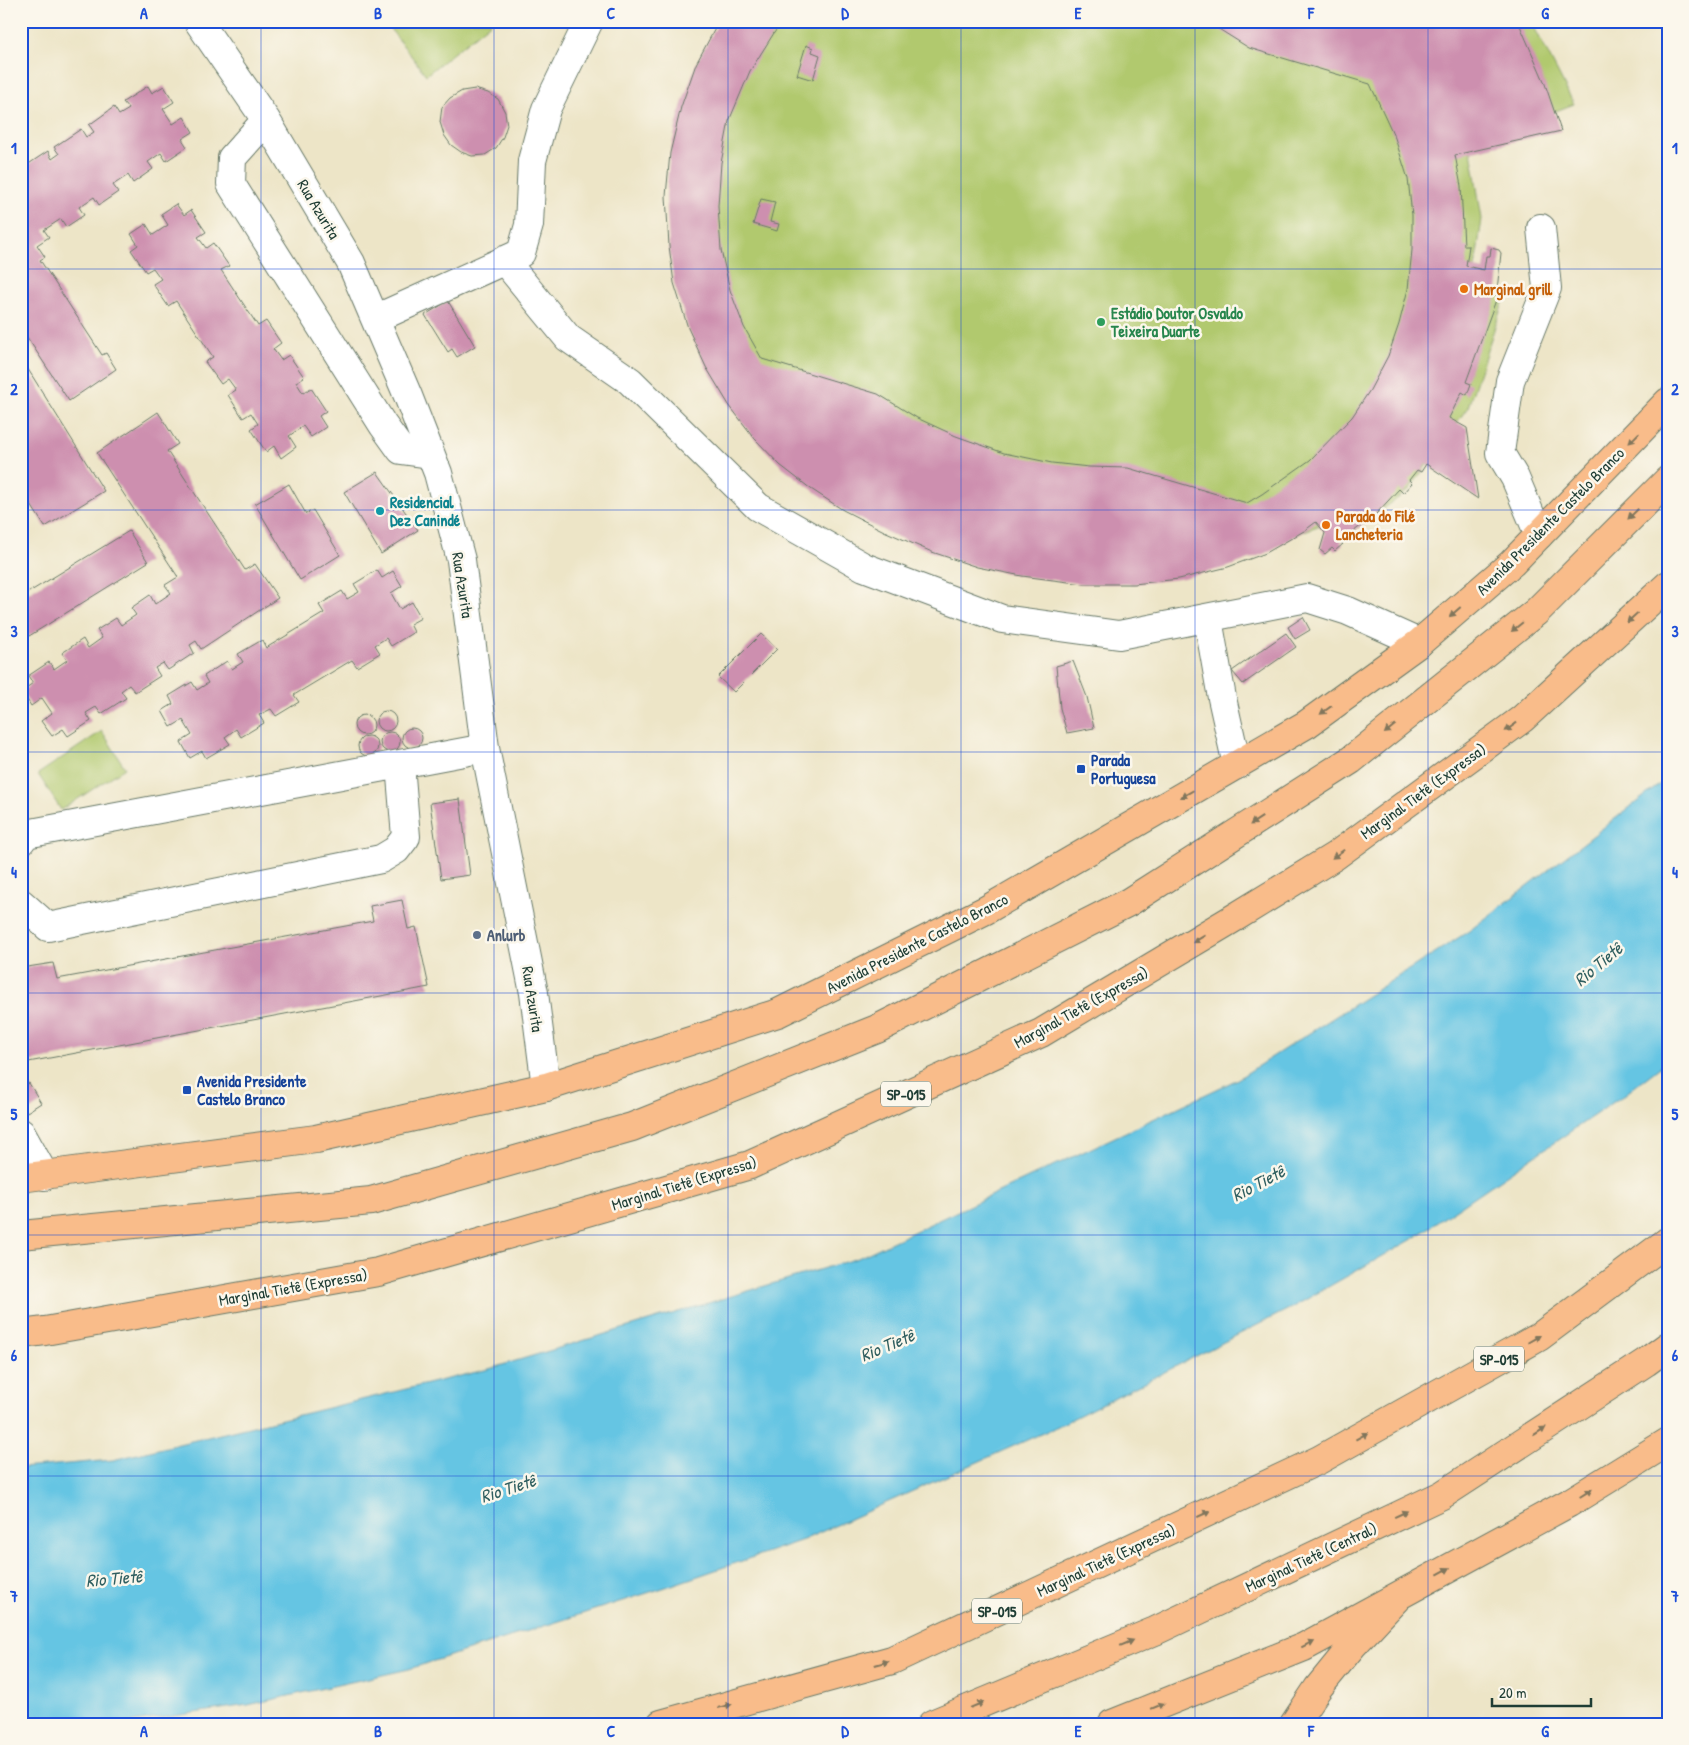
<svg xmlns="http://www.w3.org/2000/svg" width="1689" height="1745" font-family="'Patrick Hand',sans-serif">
  <rect width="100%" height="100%" fill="#fbf7ec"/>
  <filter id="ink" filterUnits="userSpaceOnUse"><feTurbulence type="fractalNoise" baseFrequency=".02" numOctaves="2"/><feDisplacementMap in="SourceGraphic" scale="10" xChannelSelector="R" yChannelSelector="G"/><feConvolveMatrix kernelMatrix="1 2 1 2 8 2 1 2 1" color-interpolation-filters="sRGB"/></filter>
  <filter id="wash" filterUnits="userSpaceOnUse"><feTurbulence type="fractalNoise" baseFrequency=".0096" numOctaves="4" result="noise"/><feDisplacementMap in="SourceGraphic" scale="20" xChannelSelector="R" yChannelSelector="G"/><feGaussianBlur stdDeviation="1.12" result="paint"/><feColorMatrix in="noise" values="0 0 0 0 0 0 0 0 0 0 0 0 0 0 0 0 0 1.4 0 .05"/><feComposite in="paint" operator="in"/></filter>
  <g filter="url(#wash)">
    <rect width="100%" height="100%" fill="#ede5c7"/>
    <!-- green -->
    <path fill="#b1c96e" stroke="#688351" d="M384,21H493L426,75Z
      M722,21H1531L1574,104L1470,144L1482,219L1472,289L1505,297L1468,407L1409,490L1329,549L1323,524L1184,576L711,347Z
      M102,731L125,768L61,810L38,774Z"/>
    <!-- water -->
    <path fill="#65c5e3" stroke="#42818c" d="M1668,778V1061L1624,1095L1411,1240L1291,1308L1054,1428L803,1540L663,1588L409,1669L248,1705L119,1724H21V1468L113,1460L489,1369L858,1258L1236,1080L1469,931Z"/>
    <g id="blocks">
      <!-- building -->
      <path fill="#cd8faf" d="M716,21H783L774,33L750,71L729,121L721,163L718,206L721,250L730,290L744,327L762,359L878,394L917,418L956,436L1004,453L1052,463L1089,467L1128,468L1247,503L1262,494L1310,460L1352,417L1370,390L1388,356L1399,324L1408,289L1412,250V215L1408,179L1395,138L1370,84L1249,48L1206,21H1518L1544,81L1561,131L1455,155L1461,186L1464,246H1469L1466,266L1484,270L1486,256H1490L1491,248L1499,250L1501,253L1496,300L1466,382L1471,384L1467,395L1462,392L1449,418L1467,428L1478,499L1426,464L1421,472L1417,470L1409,480L1412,483L1403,493L1399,489L1376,514L1340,542L1343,544L1335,551L1332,548L1325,554L1320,550L1325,533L1316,522L1304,531L1266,553L1228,567L1179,579L1134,584H1084L1022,576L977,567L932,552L884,531L843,510L811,489L780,465L755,439L729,405L706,367L688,328L674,283L669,246L666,196L670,153L681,107L696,64L718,23Z
        M806,45L813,48L812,52L820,55L813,80L797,75Z
        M148,86L152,93L164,86L174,102L163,109L173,124L184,117L193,132L182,139L187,147L166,161L161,153L148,162L153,169L133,183L128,175L113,185L118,192L99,205L94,197L79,207L84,215L66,227L61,219L44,230L49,237L37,245L45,257L40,260L102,355L106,353L116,369L69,401L21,328V179L24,177L21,172V169L48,151L52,159L59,154L54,147L81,129L86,137L94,132L89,125L114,107L119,115L129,109L123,102Z
        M475,89L488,93L498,99L505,112L507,125L503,137L496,148L485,155L472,156L461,152L451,145L444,135L440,122L442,107L450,98L462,91Z
        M761,199L775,202L770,222L779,224L777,231L753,224Z
        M176,204L184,215L191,210L206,232L198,237L206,248L213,243L229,266L221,270L258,326L266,321L281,343L273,349L281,360L289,355L304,377L296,382L303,393L311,388L326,411L319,416L326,427L311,437L303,426L289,436L296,447L281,458L274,446L266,452L251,429L258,424L251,413L243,418L228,395L236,390L228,379L221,384L205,362L213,357L176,301L168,306L153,284L161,279L153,268L146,272L131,250L138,245L131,234L146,224L153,235L168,225L161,214Z
        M448,301L475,346L457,357L452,349L448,352L425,315Z
        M21,358L104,491L45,527L21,489Z
        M158,412L178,444L167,451L245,570L255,564L278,598L201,649L196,641L190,645L194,653L168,670L163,663L155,668L160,676L135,692L129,685L121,691L126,698L101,714L96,707L86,713L91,721L68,736L63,729L52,736L41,721L52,713L42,698L31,706L22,691L33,683L28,676L49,662L54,669L67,660L62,653L83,639L88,648L102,638L97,630L116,618L121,625L136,615L131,608L150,595L155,604L171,593L165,585L178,577L97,453Z
        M377,472L418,530L381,554L344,492Z
        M289,484L306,514L313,510L340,555L300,580L255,504Z
        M129,531L148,562L21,641V597Z
        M377,570L382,578L393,571L402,586L391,593L400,609L412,602L421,618L410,624L414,632L391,646L386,638L375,645L380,653L357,667L352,660L294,695L299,702L276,716L271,709L259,715L264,723L241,737L236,729L225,737L230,744L206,758L202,751L190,758L181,742L192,735L183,720L171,727L162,711L173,704L169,696L192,682L197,690L208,683L204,676L227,661L232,669L243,662L238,654L262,640L266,648L324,613L319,605L342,591L347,599L359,592L354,584Z
        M1303,617L1310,630L1295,639L1288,627Z
        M1286,633L1296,647L1243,684L1232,671Z
        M761,634L777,649L734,692L718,677Z
        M1073,661L1087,697L1094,728L1067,733L1060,708L1056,666Z
        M376 721a10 10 0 1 1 20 0a10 10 0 1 1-20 0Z
        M354 725a10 10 0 1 1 20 0a10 10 0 1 1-20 0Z
        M402 738a10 10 0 1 1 20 0a10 10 0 1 1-20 0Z
        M380 742a10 10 0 1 1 20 0a10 10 0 1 1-20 0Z
        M358 746a10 10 0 1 1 20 0a10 10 0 1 1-20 0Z
        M460,799L470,875L441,879L430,803Z
        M402,900L408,929L416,927L429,987L23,1063L21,1056V998H26L21,968L53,963L57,979L373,921L370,906Z
        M29,1083L41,1103L27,1112L21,1103V1088Z"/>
    </g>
  </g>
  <g filter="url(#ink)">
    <use href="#blocks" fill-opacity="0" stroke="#677867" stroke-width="1"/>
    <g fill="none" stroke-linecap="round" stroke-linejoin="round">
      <defs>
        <path id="minor" d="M198,21L266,120L351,263L408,396L438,473L461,560L485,748L534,993L546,1087
          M266,120L232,158L231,184L383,425L401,450L430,454
          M504,260L568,338L630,381L758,507L864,567L1002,619L1119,635L1307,598L1348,611L1419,643
          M375,319L521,253L529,225L532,161L546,109L589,21
          M1539,535L1515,478L1500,453L1510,381L1547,288L1541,228
          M1208,619L1222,698L1237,765
          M21,841L26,834L485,748
          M21,903L48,927L381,859L396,850L406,837L400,764
          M21,1133L45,1176"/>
        <path id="major" d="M1294,1724L1318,1688L1353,1645L1396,1599"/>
        <path id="highway" d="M21,1178L316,1139L546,1087L778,1013L986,910L1307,724L1419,643L1512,563L1668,402
          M21,1235L371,1201L632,1127L877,1029L1129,902L1351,760L1536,612L1668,480
          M21,1334L45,1331L378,1272L750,1165L1041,1033L1234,918L1335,856L1522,719L1668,585
          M661,1724L892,1660L1319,1460L1539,1337L1668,1241
          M932,1724L1155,1631L1442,1495L1646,1362L1668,1346
          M1112,1724L1304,1647L1569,1503L1668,1442"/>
      </defs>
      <!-- minor casing -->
      <use href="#minor" stroke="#677867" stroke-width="30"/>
      <!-- major casing -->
      <use href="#major" stroke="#677867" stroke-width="30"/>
      <!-- highway casing -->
      <use href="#highway" stroke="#677867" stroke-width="30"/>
      <!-- minor -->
      <use href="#minor" stroke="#fff" stroke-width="28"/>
      <!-- major -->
      <use href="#major" stroke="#f9bc8a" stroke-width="28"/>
      <!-- highway -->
      <use href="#highway" stroke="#f9bc8a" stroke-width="28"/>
    </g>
    <!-- one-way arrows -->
    <defs><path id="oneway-solid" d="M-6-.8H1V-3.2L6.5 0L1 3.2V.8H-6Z" transform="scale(1.25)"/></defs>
    <g fill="#81765b">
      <use href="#oneway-solid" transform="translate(1634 438) rotate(134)"/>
      <use href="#oneway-solid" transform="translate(1633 514) rotate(135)"/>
      <use href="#oneway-solid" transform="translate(1455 612) rotate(139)"/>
      <use href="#oneway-solid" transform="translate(1632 618) rotate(137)"/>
      <use href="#oneway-solid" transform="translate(1517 627) rotate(141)"/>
      <use href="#oneway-solid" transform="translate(1326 710) rotate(144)"/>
      <use href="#oneway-solid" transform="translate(1511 727) rotate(144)"/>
      <use href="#oneway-solid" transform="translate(1390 729) rotate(141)"/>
      <use href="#oneway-solid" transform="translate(1187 794) rotate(150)"/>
      <use href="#oneway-solid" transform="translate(1256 821) rotate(147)"/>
      <use href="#oneway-solid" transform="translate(1338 854) rotate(145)"/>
      <use href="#oneway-solid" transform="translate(1199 939) rotate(149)"/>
      <use href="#oneway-solid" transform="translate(1534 1339) rotate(-30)"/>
      <use href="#oneway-solid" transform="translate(1540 1431) rotate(-33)"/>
      <use href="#oneway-solid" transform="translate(1362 1436) rotate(-29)"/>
      <use href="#oneway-solid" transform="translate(1586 1493) rotate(-32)"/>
      <use href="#oneway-solid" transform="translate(1204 1514) rotate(-25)"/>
      <use href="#oneway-solid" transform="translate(1401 1514) rotate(-25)"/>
      <use href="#oneway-solid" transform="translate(1444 1571) rotate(-28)"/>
      <use href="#oneway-solid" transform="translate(1127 1643) rotate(-23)"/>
      <use href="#oneway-solid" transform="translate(1308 1644) rotate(-27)"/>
      <use href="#oneway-solid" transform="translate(882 1663) rotate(-15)"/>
      <use href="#oneway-solid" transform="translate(977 1705) rotate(-23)"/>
      <use href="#oneway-solid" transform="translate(725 1706) rotate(-15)"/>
      <use href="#oneway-solid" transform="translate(1158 1706) rotate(-22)"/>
    </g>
  </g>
  <!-- grid -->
  <path fill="none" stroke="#1d4ed8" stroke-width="1" stroke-opacity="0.55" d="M261,21V1724M494,21V1724M728,21V1724M961,21V1724M1195,21V1724M1428,21V1724M21,269H1668M21,510H1668M21,752H1668M21,993H1668M21,1235H1668M21,1476H1668"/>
  <!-- markers -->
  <g fill="#e8710a" stroke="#fbf7ec" stroke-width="2">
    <circle cx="1464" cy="289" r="5"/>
    <circle cx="1326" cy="525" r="5"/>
  </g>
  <circle fill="#2e9e5b" stroke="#fbf7ec" stroke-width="2" cx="1101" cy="322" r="5"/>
  <circle fill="#0f9aa8" stroke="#fbf7ec" stroke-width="2" cx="380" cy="511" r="5"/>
  <g fill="#1a4fb4" stroke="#fbf7ec" stroke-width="2">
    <rect x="1076" y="764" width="10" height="10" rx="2.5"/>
    <rect x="182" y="1085" width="10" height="10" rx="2.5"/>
  </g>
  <circle fill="#5c6f8a" stroke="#fbf7ec" stroke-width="2" cx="477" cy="935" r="5"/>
  <g text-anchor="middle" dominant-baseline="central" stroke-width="5" stroke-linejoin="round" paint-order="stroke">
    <!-- shield labels -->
    <g fill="#fbf7ec" stroke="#61756b" stroke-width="1">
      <rect x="881" y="1081.5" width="50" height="25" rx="4"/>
      <rect x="1474" y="1346.5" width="50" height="25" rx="4"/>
      <rect x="972" y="1598.5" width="50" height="25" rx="4"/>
    </g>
    <g font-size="15" font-weight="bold" fill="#1f3d34">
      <text x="906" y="1094">SP-015</text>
      <text x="1499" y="1359">SP-015</text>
      <text x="997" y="1611">SP-015</text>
    </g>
    <!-- street labels -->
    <g font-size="16" fill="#1f3d34" stroke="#fbf7ec">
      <text transform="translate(319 209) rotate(59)">Rua Azurita</text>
      <text transform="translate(1550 521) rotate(-45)">Avenida Presidente Castelo Branco</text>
      <text transform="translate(463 585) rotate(81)">Rua Azurita</text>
      <text transform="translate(1423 791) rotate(-36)">Marginal Tietê (Expressa)</text>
      <text transform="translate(917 943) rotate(-27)">Avenida Presidente Castelo Branco</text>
      <text transform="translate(533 999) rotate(81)">Rua Azurita</text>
      <text transform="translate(1081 1007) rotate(-29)">Marginal Tietê (Expressa)</text>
      <text transform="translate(684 1183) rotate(-17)">Marginal Tietê (Expressa)</text>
      <text transform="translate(293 1287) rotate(-10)">Marginal Tietê (Expressa)</text>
      <text transform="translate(1311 1557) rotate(-25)">Marginal Tietê (Central)</text>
      <text transform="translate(1106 1560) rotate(-25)">Marginal Tietê (Expressa)</text>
    </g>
    <!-- food labels -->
    <g font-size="16" font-weight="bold" fill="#c56008" stroke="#fbf7ec" text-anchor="start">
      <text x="1474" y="289">Marginal grill</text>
      <text x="1336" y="516">Parada do Filé<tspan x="1336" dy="18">Lancheteria</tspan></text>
    </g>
    <!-- leisure labels -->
    <g font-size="16" font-weight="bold" fill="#27864d" stroke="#fbf7ec" text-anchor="start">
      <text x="1111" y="313">Estádio Doutor Osvaldo<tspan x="1111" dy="18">Teixeira Duarte</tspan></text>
    </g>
    <!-- culture labels -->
    <g font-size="16" font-weight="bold" fill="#0d838f" stroke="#fbf7ec" text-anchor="start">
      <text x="390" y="502">Residencial<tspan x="390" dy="18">Dez Canindé</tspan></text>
    </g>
    <!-- transit labels -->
    <g font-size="16" font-weight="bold" fill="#164399" stroke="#fbf7ec" text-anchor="start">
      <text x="1091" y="760">Parada<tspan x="1091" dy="18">Portuguesa</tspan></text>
      <text x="197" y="1081">Avenida Presidente<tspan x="197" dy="18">Castelo Branco</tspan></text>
    </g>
    <!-- service labels -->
    <g font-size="16" font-weight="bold" fill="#4e5e75" stroke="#fbf7ec" text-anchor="start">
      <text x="487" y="935">Anlurb</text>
    </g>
    <!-- water labels -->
    <g font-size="18" font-style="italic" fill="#305f60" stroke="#fbf7ec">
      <text transform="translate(1598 964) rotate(-40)">Rio Tietê</text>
      <text transform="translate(1258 1183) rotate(-28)">Rio Tietê</text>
      <text transform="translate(887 1345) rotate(-23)">Rio Tietê</text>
      <text transform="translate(508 1488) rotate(-18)">Rio Tietê</text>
      <text transform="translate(114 1578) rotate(-5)">Rio Tietê</text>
    </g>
  </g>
  <!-- margin -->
  <rect width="1689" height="1745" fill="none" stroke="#fbf7ec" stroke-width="55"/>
  <!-- scale -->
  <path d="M1492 1698v8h99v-8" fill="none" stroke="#1f3d34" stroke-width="2.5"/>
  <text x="1499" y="1698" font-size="15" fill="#1f3d34" stroke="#fbf7ec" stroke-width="4" paint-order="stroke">20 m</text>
  <rect x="28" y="28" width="1634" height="1690" fill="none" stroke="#1d4ed8" stroke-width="2"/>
  <g font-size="16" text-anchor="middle" font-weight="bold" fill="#1d4ed8">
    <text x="144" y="19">A</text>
    <text x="378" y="19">B</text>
    <text x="611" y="19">C</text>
    <text x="845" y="19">D</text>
    <text x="1078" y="19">E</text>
    <text x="1311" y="19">F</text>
    <text x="1545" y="19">G</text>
    <text x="14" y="154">1</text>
    <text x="1675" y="154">1</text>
    <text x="14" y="395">2</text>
    <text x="1675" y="395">2</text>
    <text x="14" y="637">3</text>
    <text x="1675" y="637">3</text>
    <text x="14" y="878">4</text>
    <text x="1675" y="878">4</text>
    <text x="14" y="1120">5</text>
    <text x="1675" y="1120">5</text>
    <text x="14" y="1361">6</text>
    <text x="1675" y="1361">6</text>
    <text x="14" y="1602">7</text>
    <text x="1675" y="1602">7</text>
    <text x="144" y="1737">A</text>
    <text x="378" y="1737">B</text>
    <text x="611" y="1737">C</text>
    <text x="845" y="1737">D</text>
    <text x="1078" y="1737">E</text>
    <text x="1311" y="1737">F</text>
    <text x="1545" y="1737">G</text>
  </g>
</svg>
